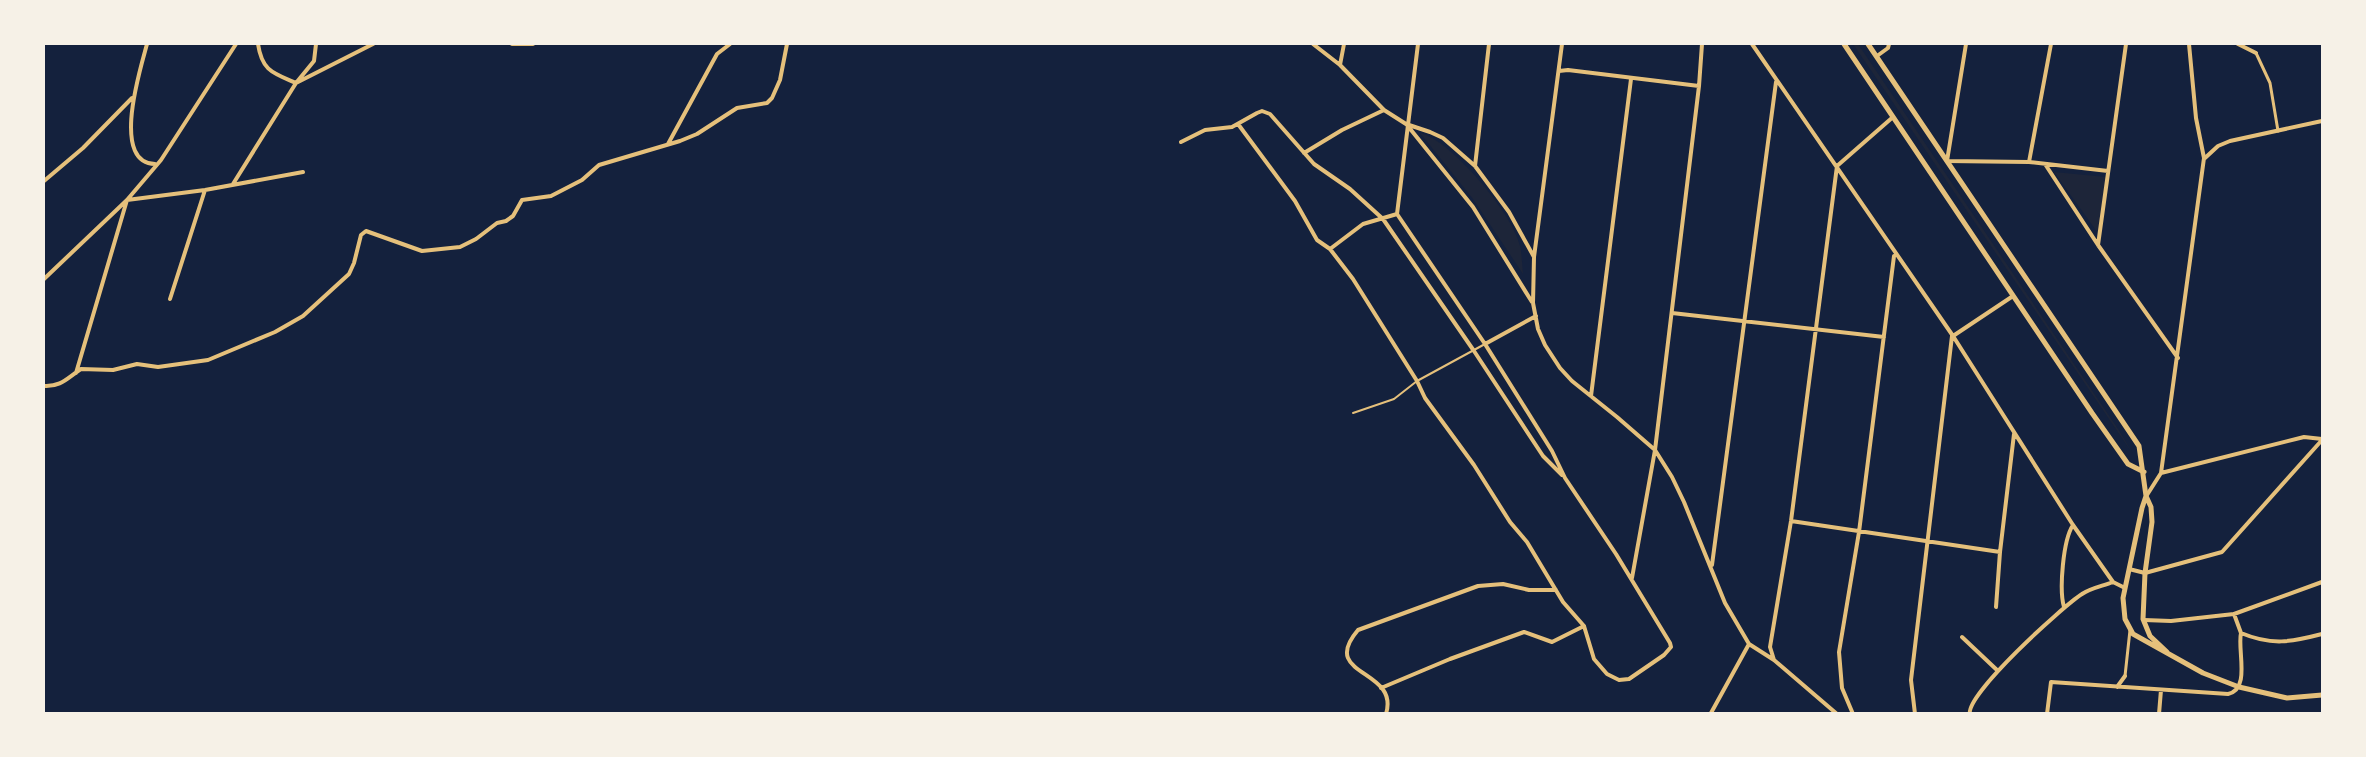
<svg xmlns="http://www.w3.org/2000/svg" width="2366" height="757" font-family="Rubik,sans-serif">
  <rect width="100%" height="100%" fill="#14213d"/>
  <!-- green -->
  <path fill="#1d2539" d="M1853,44H1858L2118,429L2133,454Z
    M1420,133C1451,140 1513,214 1520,246C1522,254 1522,265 1523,274L1473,199Z
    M2054,172L2106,177L2098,233Z"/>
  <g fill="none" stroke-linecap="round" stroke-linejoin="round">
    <!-- service -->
    <path stroke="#e5c07b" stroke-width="2" d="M1353,413L1394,399L1417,381L1485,344"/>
    <!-- pedestrian -->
    <path stroke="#e5c07b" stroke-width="3" d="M2256,53L2270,83L2278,131
      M2125,676L2130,630"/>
    <!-- minor -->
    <path stroke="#e5c07b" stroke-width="4" d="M147,44C141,67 110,163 155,164
      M258,44C262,71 273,73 296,83L314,61L316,44
      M512,44H533
      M1313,44L1340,65L1384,110L1406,124L1430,132L1443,138L1475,166L1509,212L1534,257L1533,303L1538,329L1545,345L1560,368L1572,381L1617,417L1655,450L1672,477L1684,502L1725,603L1749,644L1774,660L1837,714
      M1752,44L1953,336L2073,525L2113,582L2125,588
      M1966,44L1947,161L2029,162L2108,171
      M2238,44L2256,53
      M1877,56L1888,48L1889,44
      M1340,65L1344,44
      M1559,71L1568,70L1699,86
      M1238,124L1295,201L1317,240L1330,249L1353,279L1417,381L1425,398L1474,465L1510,522L1527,542L1563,602L1584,626L1594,659L1607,674L1619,680L1629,679L1664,655L1671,647L1670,643L1616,554L1565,478L1552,451L1485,344L1397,214
      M1407,125L1473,207L1532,302
      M1181,142L1205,130L1232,127L1257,113L1262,111L1270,114L1314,164L1350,189L1383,219L1474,351L1543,456L1562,475
      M668,144L717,54L730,44
      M1304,153L1342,130L1384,110
      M2205,158L2218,146L2230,141L2322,121
      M2029,162L2051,44
      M2045,164L2098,245L2178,358
      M1475,166L1489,44
      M44,181L83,148L132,98
      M233,184L296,83L373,44
      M1397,214L1418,44
      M2098,245L2126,44
      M1330,249L1363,224L1397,214
      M1534,257L1562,44
      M44,279L127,200L161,160L236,44
      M170,299L205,190
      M1672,313L1884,337
      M1953,336L2013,296
      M1485,344L1536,316
      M76,373L127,200L205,190L303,172
      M44,386C61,387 67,378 81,369L113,370L137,364L158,367L208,360L275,332L303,316L349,274L354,263L361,235L366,231L422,251L460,247L476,239L497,223L506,221L513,216L522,200L551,196L582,180L599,165L680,141L697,134L737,108L767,103L772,98L780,80L787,44
      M1591,396L1631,79
      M2161,473L2304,437L2322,439
      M2147,495L2161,473L2204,158L2196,118L2189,44
      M1791,521L2000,552
      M1712,565L1776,82
      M2129,569L2145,573L2222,552L2322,440
      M1632,578L1655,450L1699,86L1702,44
      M1996,607L2000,552L2014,434
      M2064,607C2059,590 2063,540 2073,525
      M2234,614L2241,633C2272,646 2291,642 2322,634
      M2144,620L2171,621L2234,614L2322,582
      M1962,637L1998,671
      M1774,660L1770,647L1791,521L1837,166L1893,117
      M2117,687L2125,676
      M1381,688L1450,659L1524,632L1552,642L1584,626
      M1711,713L1749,644
      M1386,714C1400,668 1318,677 1358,630L1478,586L1503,584L1529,590H1556
      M1853,714L1842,688L1839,652L1859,532L1894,256
      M1915,714L1911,680L1952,336
      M1970,714C1965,695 2063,606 2082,594C2091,588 2103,586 2113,582
      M2047,714L2051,682L2228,694C2251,689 2237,650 2241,633
      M2159,714L2161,690"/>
    <!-- secondary -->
    <path stroke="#e5c07b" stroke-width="5" d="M1844,44L2092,413L2128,464L2144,472
      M1868,44L2139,446L2146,496L2151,507L2152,522L2145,573L2143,619L2150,636L2167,652
      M2146,496L2142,508L2123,598L2125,619L2133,634L2203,673L2239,687L2287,698L2322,695"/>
  </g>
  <!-- border -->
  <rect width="2366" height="757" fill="none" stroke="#f6f1e7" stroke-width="90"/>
</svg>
